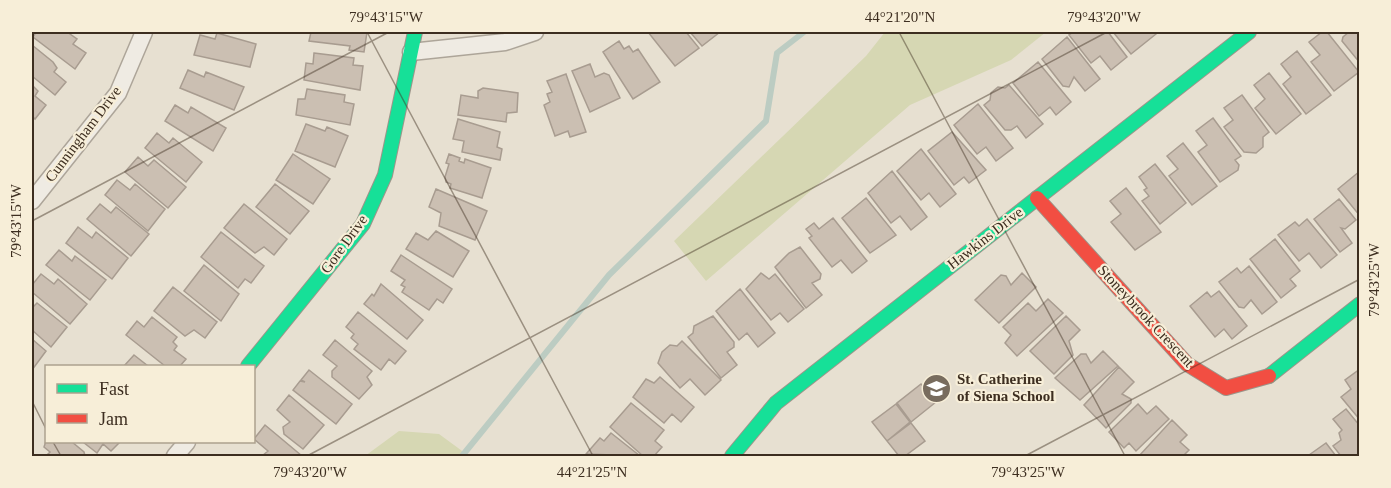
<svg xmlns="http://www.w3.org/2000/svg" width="1391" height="488" font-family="'Times New Roman',serif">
  <rect width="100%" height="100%" fill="#e7e0d1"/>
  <!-- green -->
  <path fill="#d6d7b3" d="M885,32H1046L1011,60L910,105L706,281L674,241L866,56Z
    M399,431L439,434L469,456H365Z"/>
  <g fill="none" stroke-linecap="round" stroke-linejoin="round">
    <!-- stream -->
    <path stroke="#bcccc2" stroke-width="6" d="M462,456L609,275L766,121L777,53L804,32"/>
  </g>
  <!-- building -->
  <path fill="#cbbfb2" stroke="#a89c90" stroke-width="1.5" d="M36,32H67L77,39L73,44L86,53L75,69L33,37Z
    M311,32H367L364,52L349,50L350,46L309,41Z
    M648,32H686L699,48L675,66Z
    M690,32H720L702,46Z
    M1073,32H1108L1127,57L1111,70L1100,56L1091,63L1069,35Z
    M1113,32H1154L1156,34L1131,54Z
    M1322,32H1327L1359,72L1334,91L1311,62L1320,55L1309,42Z
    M1349,32H1360V63L1342,41L1343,37Z
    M217,33L256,44L250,67L194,55L200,35L215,39Z
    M1067,37L1100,79L1085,91L1074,77L1069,87L1063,86L1042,59Z
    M619,41L624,49L629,46L633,52L638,49L660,82L633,99L603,52Z
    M32,45L53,62L57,68L54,72L66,82L55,95L32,76Z
    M1297,51L1331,95L1306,114L1283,84L1291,77L1281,64Z
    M314,53L354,58L353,65L363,66L360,90L304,80L306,63L313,64Z
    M1038,62L1071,102L1056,115L1050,107L1039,116L1013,83Z
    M590,64L595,77L604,73L609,75L620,98L590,112L572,71Z
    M188,70L204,77L206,72L244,87L234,110L180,88Z
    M1269,73L1301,114L1276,134L1255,108L1265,99L1254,85Z
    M566,74L586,132L570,137L568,131L555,136L544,105L550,102L547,94L552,92L547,81Z
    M32,85L38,91L35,96L46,105L35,119L32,116Z
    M1009,85L1043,124L1026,138L1017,126L1011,130H1005L984,105L990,100L991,93L998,87L1005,88Z
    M483,88L518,93L517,112L507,113L506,122L458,115L461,95L478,98V91Z
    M307,89L345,95L344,102L354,104L350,125L296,115L298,99H305Z
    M1242,95L1269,132L1263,137V147L1256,153L1244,152L1224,127L1233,120L1224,108Z
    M978,104L1013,148L996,161L986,147L977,154L954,125Z
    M175,105L188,113L191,107L226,128L213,151L165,121Z
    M1213,118L1241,156L1235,160L1239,165L1238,170L1220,182L1198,152L1207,145L1196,131Z
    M458,119L500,132L497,147L502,149L500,160L462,152L464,141L453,139Z
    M306,124L325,131L327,127L348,136L335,167L295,151Z
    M952,132L986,170L969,183L964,177L954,185L928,151Z
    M157,133L169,143L173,138L202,162L186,182L145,148Z
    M1183,143L1217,186L1192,205L1169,176L1178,169L1167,156Z
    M921,149L956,194L940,207L929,193L921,200L897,171Z
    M293,154L330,179L313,204L276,180Z
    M449,154L460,158L459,161L464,163L465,159L491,168L482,198L450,188L451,184L446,182L445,177L449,164L446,163Z
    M138,157L148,166L154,160L186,187L168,208L125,172Z
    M1155,164L1186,203L1160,224L1142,201L1149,196L1144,190L1147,188L1139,177Z
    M892,171L927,217L911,230L900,216L891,223L868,193Z
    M1360,171V216L1338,189Z
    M117,180L130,190L135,184L165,209L148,231L105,195Z
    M275,184L309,211L290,234L256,207Z
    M1126,188L1161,232L1135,250L1111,222L1121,214L1110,201Z
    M436,189L487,211L475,240L439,226L441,213L429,207Z
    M866,198L896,235L870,253L842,218Z
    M1339,199L1356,220L1345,229L1341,228L1352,243L1340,252L1314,219Z
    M100,204L111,213L116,207L149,234L131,256L87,219Z
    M244,204L287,239L274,255L264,247L255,253L224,228Z
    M833,218L867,261L852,273L841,260L832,267L809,238L812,236L806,229L814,223L819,229Z
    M1307,219L1337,255L1321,268L1309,253L1299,261L1278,235L1295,222L1299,226Z
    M78,227L92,238L96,232L128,258L112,279L66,243Z
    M436,231L469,251L453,277L406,249L416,233L428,240Z
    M221,232L264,266L251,283L245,279L238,288L201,257Z
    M1275,239L1300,271L1290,279L1296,286L1281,298L1250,259Z
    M800,247L821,274L820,279L812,283L822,295L806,308L775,267L789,253Z
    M59,250L72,261L75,256L106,280L90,300L46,265Z
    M401,255L452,289L443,303L437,299L429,310L402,292L405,287L401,285L405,280L391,271Z
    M204,265L239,294L221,321L184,291Z
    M1249,266L1277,302L1262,314L1251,300L1244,308L1239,307L1219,282L1237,268L1241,273Z
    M761,273L769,279L775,274L804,309L788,322L780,313L771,320L746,289Z
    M1022,273L1036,287L999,323L975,300L1001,275L1006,276L1011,285Z
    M41,274L54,284L58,279L87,304L70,324L32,292V285Z
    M381,284L423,320L407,339L364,304L372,294L374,296Z
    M173,287L217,322L205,338L194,330L185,336L154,311Z
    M740,289L775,333L758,347L747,333L739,340L716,311Z
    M1219,291L1247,326L1232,339L1224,329L1215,337L1190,306L1207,292L1211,297Z
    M1048,299L1063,313L1017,356L1005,343L1011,335L1003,327L1028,303L1036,311Z
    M37,303L67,327L51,347L32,330V305L33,307Z
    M358,312L406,351L395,364L389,359L381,370L354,349L358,344L351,338L354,334L346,327Z
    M713,316L734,342V347L727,352L737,365L721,378L688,337L693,333L694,326Z
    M1066,316L1080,330L1069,341L1073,355L1054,374L1030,351Z
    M152,317L177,337L173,342L177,346L174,350L186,359L180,366H165L126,335L137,321L144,327Z
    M32,339L46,351L32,370Z
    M335,340L372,371L367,377L372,385L359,399L332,377V371L337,366L323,355Z
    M682,341L721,380L705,395L690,379L680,388L658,363L662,352L670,345L677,346Z
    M1103,351L1118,366L1080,400L1055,378L1081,354H1086L1091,363Z
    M134,355L148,366H124Z
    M1119,367L1134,382L1122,394L1131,399V403L1106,428L1084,405Z
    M1360,369V420L1341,397L1351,389L1345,380Z
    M309,370L352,404L336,424L293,390L300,381L305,382L301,380Z
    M660,377L694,407L681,422L672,414L664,423L633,397L646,379L654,383Z
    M921,384L936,402L911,422L897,403Z
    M289,395L324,425L303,449L284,434L283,427L290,422L277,410Z
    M631,403L664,430L655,441L662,447L654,456H643L610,427Z
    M896,404L910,422L887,441L872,422Z
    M1138,404L1147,414L1156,406L1169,419L1136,451L1129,443L1124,448L1109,432Z
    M1346,409L1360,426V456H1341L1333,446L1341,440L1339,433L1342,430L1333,419Z
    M1172,420L1187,435L1180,442L1189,450L1183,456H1139Z
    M911,423L925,441L905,456H899L887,441Z
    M265,425L302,456H262L268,451L254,439Z
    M611,433L640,456L586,454L600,438L604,441Z
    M46,441L72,442L84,452L85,456H46L50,452L44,447Z
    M83,442H120L111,451L103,444L97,453Z
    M1326,443L1336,456H1310L1309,455Z"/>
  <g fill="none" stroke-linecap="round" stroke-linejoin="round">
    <defs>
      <path id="street" d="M411,52L505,42L535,32
        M32,201L118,93L144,32
        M175,456L187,442"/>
      <path id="fast" d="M248,366L363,224L385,175L415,32
        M1269,376L1360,304
        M732,456L776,403L1249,32"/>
      <path id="jam" d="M1037,198L1187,364L1226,388L1269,376"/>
    </defs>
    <!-- street casing -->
    <use href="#street" stroke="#ada599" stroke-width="19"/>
    <!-- fast casing -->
    <use href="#fast" stroke="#9c958a" stroke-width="16"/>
    <!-- jam casing -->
    <use href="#jam" stroke="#9c958a" stroke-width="16"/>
    <!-- street -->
    <use href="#street" stroke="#efebe3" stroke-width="16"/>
    <!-- fast -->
    <use href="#fast" stroke="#16e098" stroke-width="14"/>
    <!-- jam -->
    <use href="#jam" stroke="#f24e42" stroke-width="14"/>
  </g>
  <!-- ticks -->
  <path fill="none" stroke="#3d2e20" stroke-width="1.5" stroke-opacity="0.45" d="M367,32L593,456M899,32L1125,456M32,221L389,32M32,401L46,429M53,442L61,456M307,456L1107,32M1025,456L1360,279"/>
  <!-- icons -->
  <defs>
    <symbol id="school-disc" viewBox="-11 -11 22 22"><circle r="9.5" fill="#786c5e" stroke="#f7eed8"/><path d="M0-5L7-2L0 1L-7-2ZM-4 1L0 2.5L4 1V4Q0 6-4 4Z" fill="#fff"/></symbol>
  </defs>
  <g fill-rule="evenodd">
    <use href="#school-disc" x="920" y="372" width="33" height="33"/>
  </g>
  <g text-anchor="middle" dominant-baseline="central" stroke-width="4.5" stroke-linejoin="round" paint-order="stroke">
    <!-- street labels -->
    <g font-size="15" fill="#3d2e20" stroke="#f7eed8">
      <text transform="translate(83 134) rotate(-53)">Cunningham Drive</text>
      <text transform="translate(985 238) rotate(-38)">Hawkins Drive</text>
      <text transform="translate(344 244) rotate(-54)">Gore Drive</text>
      <text transform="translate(1146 316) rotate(47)">Stoneybrook Crescent</text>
    </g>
    <!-- poi labels -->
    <g font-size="15" font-weight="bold" fill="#3d2e20" stroke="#f7eed8" text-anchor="start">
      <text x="957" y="379">St. Catherine<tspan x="957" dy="17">of Siena School</tspan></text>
    </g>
  </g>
  <!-- border -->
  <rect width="1391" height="488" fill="none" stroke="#f7eed8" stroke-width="66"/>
  <!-- legend -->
  <rect x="45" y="365" width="210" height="78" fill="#f7eed8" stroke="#ada18e" stroke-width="1.5"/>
  <rect x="57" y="384" width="30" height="9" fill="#16e098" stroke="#ada18e" stroke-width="1.5"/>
  <text x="99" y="395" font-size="18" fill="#3d2e20">Fast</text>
  <rect x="57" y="414" width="30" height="9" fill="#f24e42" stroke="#ada18e" stroke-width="1.5"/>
  <text x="99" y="425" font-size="18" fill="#3d2e20">Jam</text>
  <rect x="33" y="33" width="1325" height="422" fill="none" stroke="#3d2e20" stroke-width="2"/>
  <g font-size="15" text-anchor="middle" fill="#3d2e20">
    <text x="386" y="22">79°43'15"W</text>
    <text x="900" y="22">44°21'20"N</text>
    <text x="1104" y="22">79°43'20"W</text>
    <text transform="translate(16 221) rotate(-90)" y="5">79°43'15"W</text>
    <text transform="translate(1374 280) rotate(-90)" y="5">79°43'25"W</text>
    <text x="310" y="477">79°43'20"W</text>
    <text x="592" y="477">44°21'25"N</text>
    <text x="1028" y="477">79°43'25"W</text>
  </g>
</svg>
